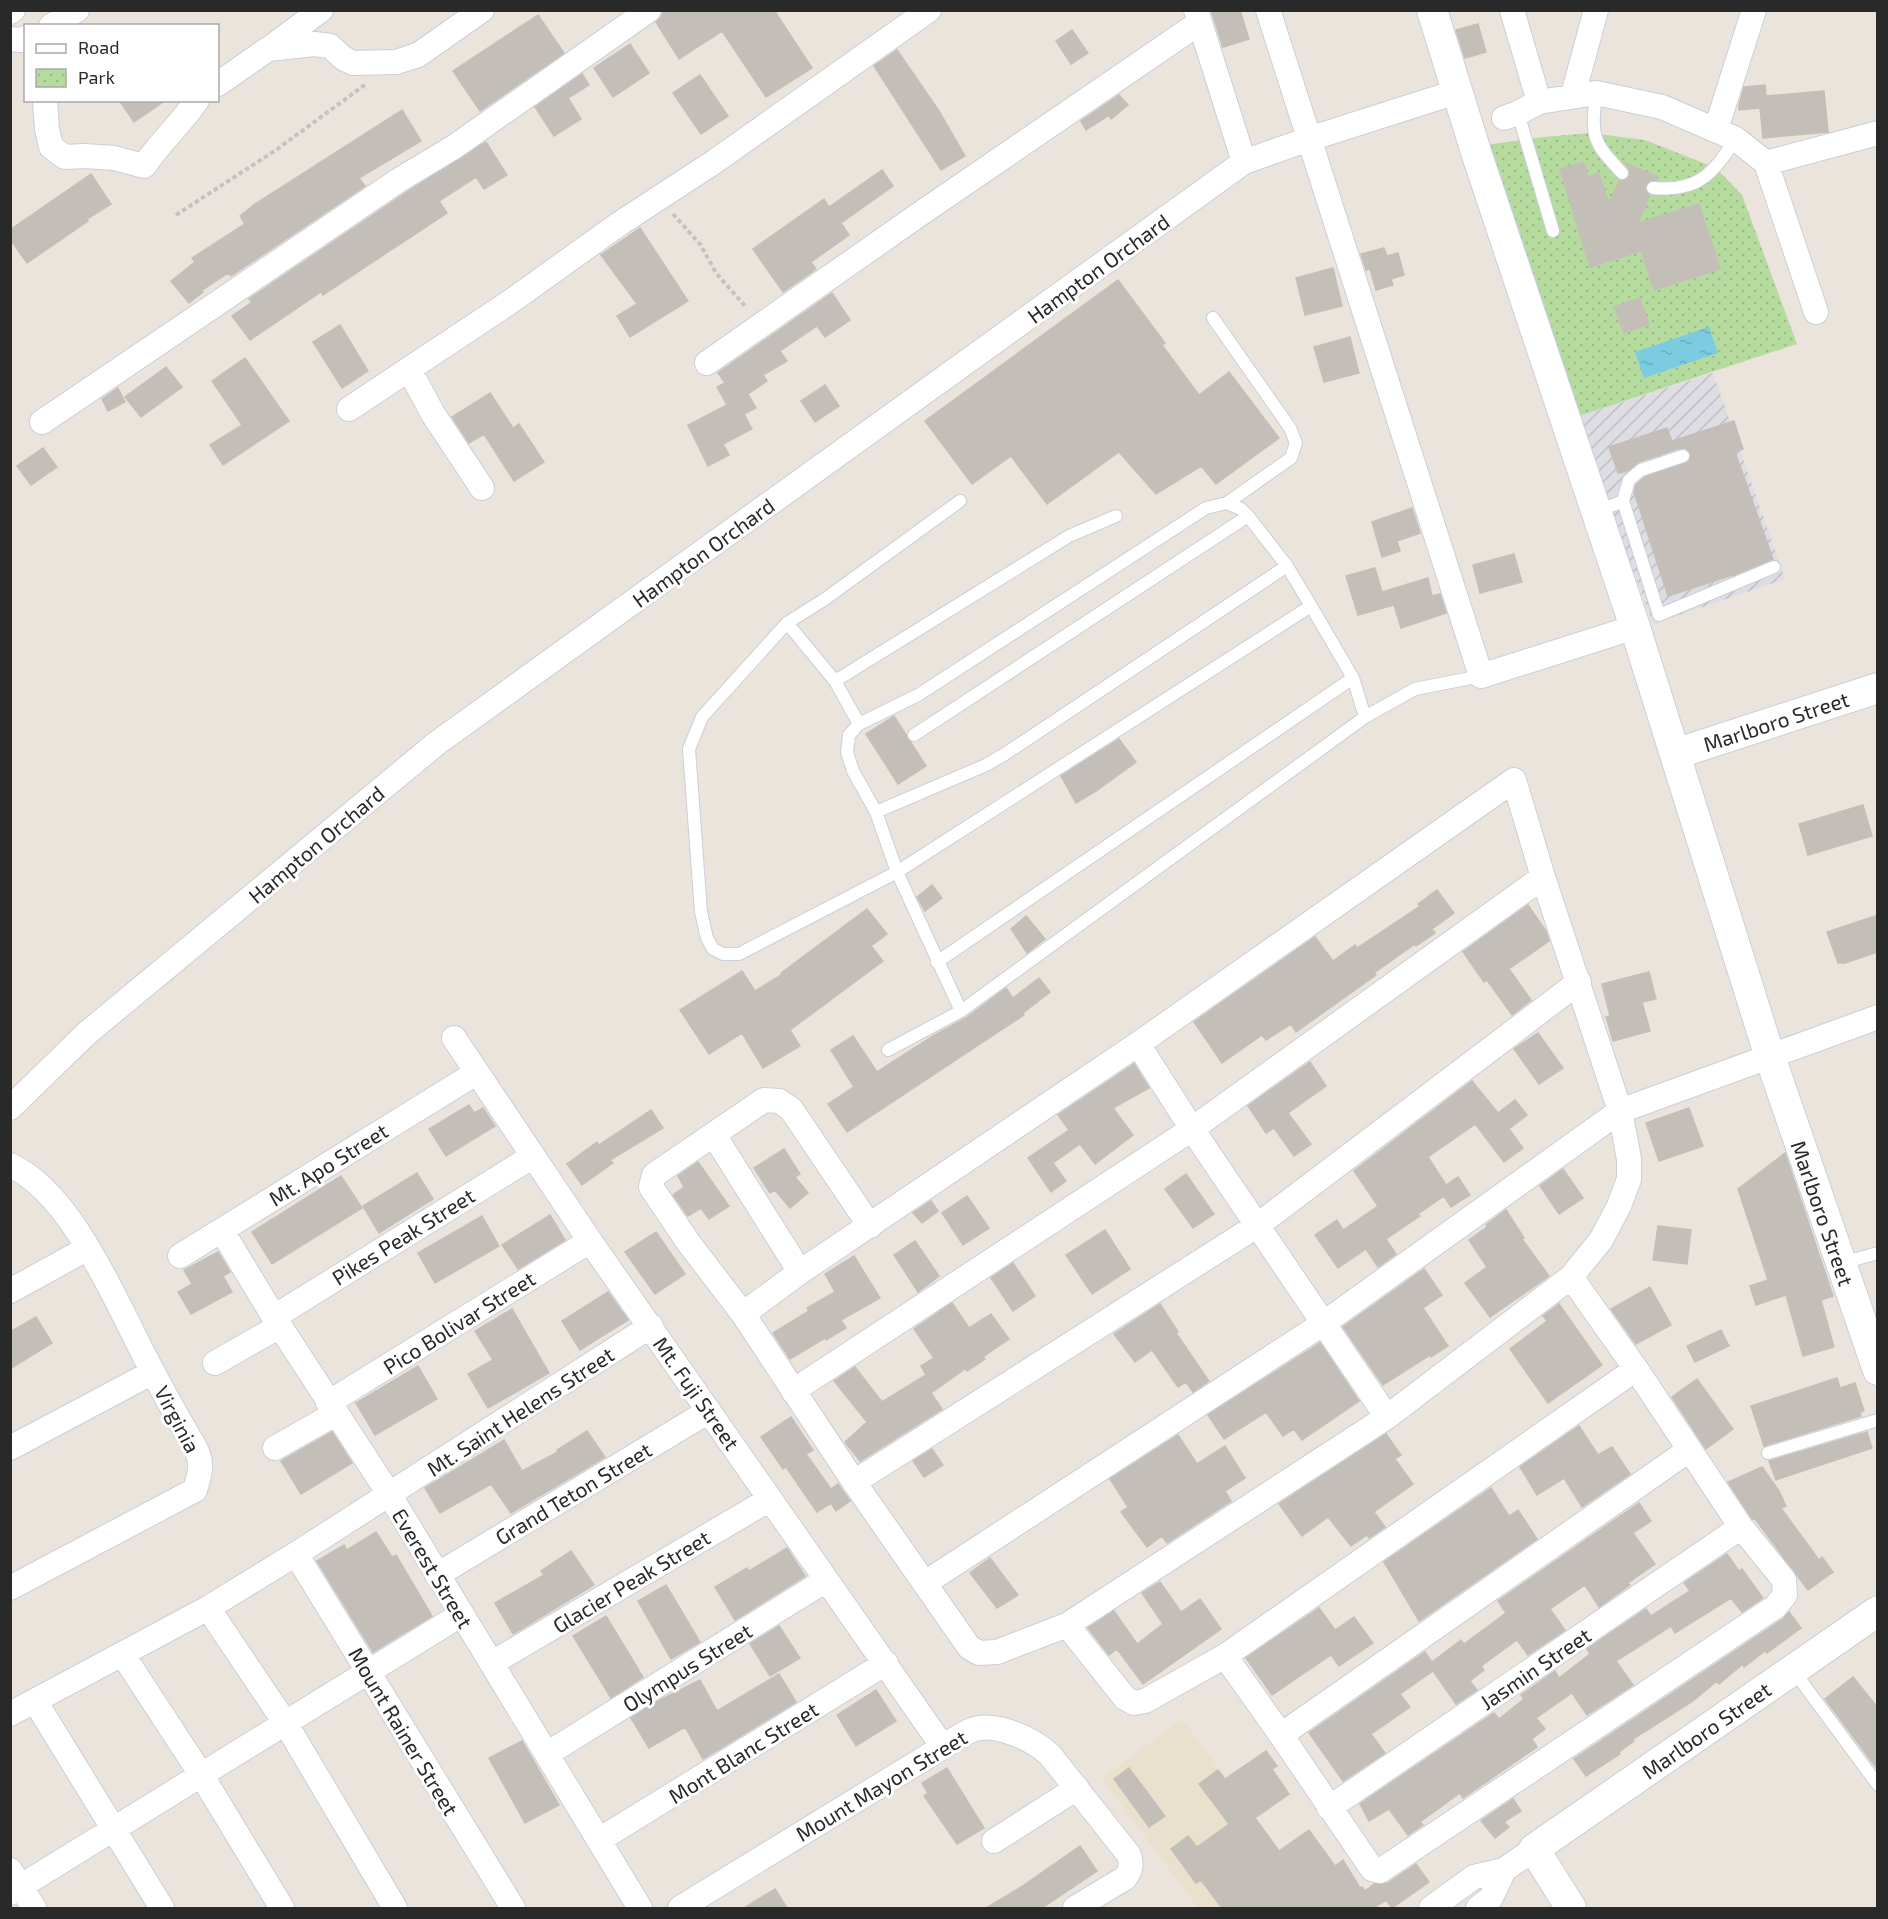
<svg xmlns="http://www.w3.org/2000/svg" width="1888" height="1919" font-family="'Exo 2',sans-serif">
  <defs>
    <pattern id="industrial-furrows" width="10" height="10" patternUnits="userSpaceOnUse" patternTransform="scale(1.5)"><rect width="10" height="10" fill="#dedde3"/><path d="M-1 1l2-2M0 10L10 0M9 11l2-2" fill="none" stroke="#bebec3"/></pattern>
    <pattern id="park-dots" width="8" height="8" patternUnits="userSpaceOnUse" patternTransform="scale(1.5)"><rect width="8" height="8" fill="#b6db9f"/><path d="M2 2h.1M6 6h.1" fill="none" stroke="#9cbc89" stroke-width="1.8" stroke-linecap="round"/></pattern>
    <pattern id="water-ripples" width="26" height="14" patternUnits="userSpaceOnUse" patternTransform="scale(1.5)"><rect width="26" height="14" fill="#7bcbe1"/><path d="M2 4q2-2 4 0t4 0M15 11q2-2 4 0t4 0" fill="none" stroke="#6aaec1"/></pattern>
  </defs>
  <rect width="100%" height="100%" fill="#eae4dd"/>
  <!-- industrial -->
  <path fill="url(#industrial-furrows)" d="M1713,373L1785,579L1653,624L1576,417Z"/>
  <!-- education -->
  <path fill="#eae0ce" d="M1182,1719L1322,1908H1198L1102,1778Z"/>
  <!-- park -->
  <path fill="url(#park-dots)" d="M1590,133L1645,140L1716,168L1742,195L1797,344L1576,417L1477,146L1544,137Z"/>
  <!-- water -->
  <path fill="url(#water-ripples)" d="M1709,327L1718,353L1644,378L1635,352Z"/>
  <!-- building -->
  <path fill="#c3beb8" stroke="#c5bfb7" stroke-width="1.5" d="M663,10H774L812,68L766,97L722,31L679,59L656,22L662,16Z
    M1220,10H1240L1249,39L1223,47L1212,13Z
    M538,15L564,53L480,111L453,71Z
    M1478,24L1486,52L1465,58L1456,30Z
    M1072,30L1088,53L1071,64L1056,41Z
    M630,44L649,73L613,97L594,68Z
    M897,50L939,111L965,156L941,170L874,66Z
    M582,74L589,85L568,98L581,119L554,136L535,107Z
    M700,75L728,116L701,134L673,93Z
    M1765,85L1766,96L1824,91L1828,132L1763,138L1760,108L1739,110V105L1744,87Z
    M1119,95L1128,105L1111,119L1109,115L1086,130L1081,121Z
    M119,100H166L134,122Z
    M402,110L421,141L359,178L365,186L231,276L228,273L202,290L203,292L189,303L171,281L195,262L192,258L245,224L240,216L255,204Z
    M486,142L507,175L484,189L476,177L439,201L447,213L323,295L321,292L250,340L232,316L252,302L249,299L407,192Z
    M1584,162L1588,177L1599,173L1609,204L1619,181H1624L1630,176V171L1626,163L1658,177L1657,180L1650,181L1646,184V191L1650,195L1638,223L1699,204L1720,269L1654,290L1641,251L1590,267L1560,169Z
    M882,170L893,186L841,223L849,235L811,262L816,269L783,292L753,249L824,199L829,207Z
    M91,174L111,204L87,219L88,221L27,263L10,239V230Z
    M640,228L688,301L630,337L617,316L637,304L601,255Z
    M1384,248L1387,256L1398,253L1404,275L1391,279L1393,285L1376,290L1370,269L1366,270L1361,254Z
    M1333,268L1342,306L1305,315L1296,278Z
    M1118,280L1165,343L1162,345L1199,395L1229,372L1279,438L1216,484L1201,466L1156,494L1119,452L1047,504L1011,456L972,484L925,421Z
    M832,293L850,320L825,337L817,326L780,351L787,361L763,375L767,381L748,394L756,408L744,414L752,429L723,444L729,455L708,466L688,425L727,405L717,387L725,383L718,373Z
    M1640,298L1649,324L1624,333L1614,307Z
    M340,325L368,371L342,388L313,342Z
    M1350,337L1359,373L1324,382L1314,347Z
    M245,358L289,421L223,465L210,445L242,425L212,381Z
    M166,367L182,387L141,417L125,397Z
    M825,385L839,406L815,422L801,401Z
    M118,388L125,402L108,411L102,399Z
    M490,393L513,428L519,424L544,462L514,481L484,434L469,443L452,417Z
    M1734,421L1743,449L1735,452L1773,559L1739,573L1668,596L1634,492L1636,485L1645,477L1689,462L1691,453L1685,448H1680L1638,462L1627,471L1618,473L1609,447L1667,428L1672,441Z
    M43,448L57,467L31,485L17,466Z
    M1412,508L1420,533L1397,541L1400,551L1382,557L1372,522Z
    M1514,554L1522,582L1480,593L1473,565Z
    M1375,568L1382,592L1428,578L1432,596L1440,594L1446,613L1401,628L1394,605L1358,615L1346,576Z
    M894,716L926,766L898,784L866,734Z
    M1119,739L1136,762L1096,791L1076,803L1061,776Z
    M1863,805L1872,836L1808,855L1799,824Z
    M932,885L942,898L925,911L917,897Z
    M1437,890L1454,913L1432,929L1435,933L1416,946L1415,944L1374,973L1376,975L1296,1032L1291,1024L1266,1040L1262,1035L1222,1063L1194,1022L1315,937L1333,961L1355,945L1357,948L1420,906L1418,904Z
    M1528,905L1546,931L1549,941L1509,969L1531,1000L1512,1015L1487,980L1484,982L1463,952Z
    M867,909L887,934L871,946L883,961L790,1030L800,1046L763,1068L742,1033L709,1054L680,1010L742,971L755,991L783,974L781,973Z
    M1878,915V952L1845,963H1838L1827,932Z
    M1026,916L1045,939L1027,953L1011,929Z
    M1649,972L1656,999L1642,1002L1650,1031L1613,1041L1606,1017L1610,1016L1602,984Z
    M1039,978L1050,992L1023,1013L1024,1015L847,1132L828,1104L854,1087L831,1050L853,1036L877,1072L933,1036L966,1018L1006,988L1013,998Z
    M1538,1033L1563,1068L1539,1084L1514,1049Z
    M1310,1062L1326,1086L1288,1113L1311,1144L1294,1156L1274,1128L1266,1133L1248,1106Z
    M1134,1064L1149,1088L1113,1108L1133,1135L1095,1164L1080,1144L1053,1163L1066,1181L1051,1192L1028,1158L1069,1130L1058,1115Z
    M1472,1081L1498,1113L1515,1100L1527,1115L1509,1129L1523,1148L1504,1162L1476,1125H1474L1428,1157L1446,1185L1458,1177L1470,1195L1451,1207L1444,1196L1418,1214L1420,1216L1386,1239L1396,1254L1378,1267L1366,1249L1338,1268L1315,1235L1337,1220L1343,1230L1378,1206L1354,1171Z
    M469,1105L474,1113L483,1108L495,1126L446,1156L429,1129Z
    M1689,1108L1703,1146L1659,1161L1646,1123Z
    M651,1110L663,1128L610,1160L613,1163L582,1185L567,1164L597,1142L599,1145Z
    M784,1149L800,1174L795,1177L808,1193L790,1208L775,1190L770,1193L754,1168Z
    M1785,1153L1833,1296L1821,1300L1834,1347L1803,1356L1786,1295L1756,1305L1750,1286L1768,1280L1738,1189Z
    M698,1162L729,1206L709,1219L701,1208L688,1216L673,1195L684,1187L678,1176Z
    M1563,1169L1583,1198L1559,1214L1540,1186Z
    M417,1173L433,1199L379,1233L363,1206Z
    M1186,1174L1214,1214L1193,1228L1165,1189Z
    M341,1176L362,1208L272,1264L252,1232Z
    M967,1196L989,1228L963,1245L942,1213Z
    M931,1201L938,1211L922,1223L913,1213Z
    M1506,1210L1524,1238L1522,1239L1549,1276L1490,1317L1465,1283L1487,1267L1469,1240L1487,1227L1486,1225Z
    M550,1215L565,1240L518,1269L502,1245Z
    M482,1216L499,1246L435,1283L418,1253Z
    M1658,1226L1691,1230L1687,1264L1653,1260Z
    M1105,1230L1130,1269L1092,1294L1066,1255Z
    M656,1232L685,1274L655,1294L625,1252Z
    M915,1241L939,1276L918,1292L894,1255Z
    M218,1252L230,1272L223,1276L232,1292L191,1314L178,1292L192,1284L184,1270Z
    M854,1256L880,1298L841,1320L846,1328L826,1340L825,1338L790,1359L773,1333L809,1311L807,1308L835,1292L825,1274Z
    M1013,1263L1035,1296L1013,1311L991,1278Z
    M1424,1269L1442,1295L1423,1308L1448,1346L1431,1357L1430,1355L1383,1385L1343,1327Z
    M1650,1287L1671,1325L1636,1344L1611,1309Z
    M608,1292L628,1320L580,1350L562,1321Z
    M952,1303L969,1328L991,1314L1009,1339L983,1357L985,1359L967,1371L965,1369L931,1393L942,1409L860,1461L845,1442L867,1422L834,1381L855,1367L882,1402L926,1375L921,1366L934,1358L914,1329Z
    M1160,1304L1178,1332L1176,1333L1209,1381L1193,1392L1186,1382L1178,1387L1152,1350L1135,1362L1114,1334Z
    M1559,1304L1602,1365L1548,1403L1510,1349L1547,1321L1543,1316Z
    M512,1309L549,1373L488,1408L468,1374L493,1360L475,1331Z
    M36,1317L52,1343L10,1369V1332Z
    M1721,1330L1729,1346L1695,1362L1687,1346Z
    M1320,1343L1359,1401L1302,1440L1294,1429L1283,1436L1266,1412L1224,1439L1208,1415Z
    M418,1366L437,1399L375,1435L356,1403Z
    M1837,1378L1840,1388L1855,1383L1864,1411L1860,1412L1861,1416L1764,1446L1751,1406Z
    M1697,1379L1733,1429L1706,1449L1672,1397Z
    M791,1417L813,1450L806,1454L831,1489L838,1484L850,1501L836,1511L831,1503L817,1512L786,1467L783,1469L761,1437Z
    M1579,1426L1598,1455L1612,1447L1630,1474L1582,1507L1564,1478L1537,1495L1520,1467Z
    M587,1431L605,1457L511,1513L491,1484L440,1513L425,1488L504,1440L522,1471L558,1452L557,1450Z
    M332,1432L352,1463L301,1494L281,1461Z
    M1867,1432L1872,1448L1776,1480L1769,1461Z
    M1386,1434L1401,1455L1395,1459L1413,1484L1374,1512L1385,1527L1369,1538L1367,1535L1351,1546L1328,1517L1302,1536L1279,1504Z
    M1178,1435L1197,1464L1225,1446L1245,1478L1225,1491L1231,1501L1167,1543L1162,1536L1147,1547L1121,1512L1128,1507L1110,1479Z
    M932,1449L943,1465L924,1477L913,1461Z
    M1762,1467L1779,1491L1786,1506L1781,1508L1819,1560L1822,1557L1833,1572L1808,1590L1755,1519H1752L1728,1482Z
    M1491,1488L1509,1516L1518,1510L1537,1539L1419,1621L1384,1562Z
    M1639,1503L1651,1521L1633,1533L1655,1564L1628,1583L1630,1585L1599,1607L1585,1585L1550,1609L1565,1630L1528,1655L1517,1640L1481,1666L1484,1670L1470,1681L1477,1690L1456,1704L1433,1671L1400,1694L1410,1707L1371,1734L1385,1753L1343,1781L1309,1733L1425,1652L1432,1662L1461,1640L1464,1644L1506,1613L1498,1601Z
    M376,1532L392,1557L396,1555L432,1616L373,1652L317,1561L344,1545L347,1550Z
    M787,1548L805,1576L735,1620L715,1587L747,1568L749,1571Z
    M571,1551L594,1585L513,1634L495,1603L544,1575L541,1571Z
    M1727,1554L1739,1571L1742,1569L1763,1598L1742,1612L1731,1598L1675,1633L1671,1626L1646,1642L1616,1661L1633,1685L1587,1715L1572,1693L1536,1718L1545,1729L1532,1739L1537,1747L1463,1798L1460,1793L1420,1822L1423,1825L1408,1835L1389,1809L1369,1821L1360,1804L1494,1713L1499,1719L1524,1699L1521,1695L1555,1671L1559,1678L1590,1654L1587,1649L1646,1609L1651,1616L1690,1591L1684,1583Z
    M990,1558L1018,1595L997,1608L970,1573Z
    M1160,1582L1181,1612L1200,1599L1221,1629L1143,1684L1117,1649L1109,1655L1088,1628L1114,1611L1137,1644L1163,1624L1142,1593Z
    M666,1585L700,1642L671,1659L638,1601Z
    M1319,1608L1335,1630L1354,1617L1373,1643L1339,1666L1331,1655L1272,1695L1246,1658Z
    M1789,1612L1801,1628L1767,1653L1765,1651L1744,1667L1743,1664L1719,1684L1717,1681L1693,1701L1633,1739L1634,1741L1619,1752L1620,1754L1586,1776L1574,1759L1783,1619Z
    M606,1616L643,1677L611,1698L573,1636Z
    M779,1626L800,1658L770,1676L750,1644Z
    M779,1674L796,1702L703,1759L685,1727L649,1748L631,1718L658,1701L700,1680L717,1711Z
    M1853,1677L1878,1708V1770L1825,1699Z
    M876,1690L896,1721L856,1746L837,1715Z
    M522,1741L559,1805L525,1823L489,1758Z
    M1266,1751L1277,1766L1272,1769L1289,1794L1255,1818L1279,1851L1309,1830L1335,1866L1343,1860L1360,1888L1362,1887L1365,1891L1374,1884L1388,1883L1416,1864L1429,1882L1392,1908L1386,1900L1375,1907L1376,1908H1222L1201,1880L1196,1883L1171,1849L1188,1836L1197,1847L1229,1824L1199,1784L1218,1770L1225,1779Z
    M947,1768L984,1828L957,1844L924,1796L928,1793L922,1783Z
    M1129,1768L1165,1816L1149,1827L1114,1779Z
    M1513,1799L1521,1811L1504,1822L1509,1827L1495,1838L1481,1821Z
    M1080,1846L1097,1871L1042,1908H986L1021,1887Z
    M775,1889L787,1908H744Z"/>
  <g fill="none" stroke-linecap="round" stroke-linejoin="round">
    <defs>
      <path id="service" d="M1596,93C1591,137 1592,141 1622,173
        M1518,113L1553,231
        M1653,188C1699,192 1712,174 1736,139
        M1213,318L1290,428L1296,443L1291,458L1227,503
        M960,501L825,599L787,623L702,717L689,749L701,912L707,938L713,949L723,954H739L897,872L1311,606
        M1623,501L1659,615L1774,567
        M1598,511L1623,501L1629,480L1641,470L1683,456
        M787,623L835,681
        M859,724L918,695L1206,508L1227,503L1241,509L1248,516L1287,566L1311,606L1353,678L1365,717
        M914,735L1248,516
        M876,812L986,765L1005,754L1287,566
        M937,962L1353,678
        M961,1011L897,872L876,812L853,771L847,752L849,735L859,724L835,681L1069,536L1116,516
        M888,1050L961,1011L1365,717L1415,689L1481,676
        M1842,1263L1878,1253
        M1768,1453L1878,1420
        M1793,1670L1878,1785"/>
      <path id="minor" d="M1196,10L1244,162
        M1268,10L1481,676L1635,627
        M1512,10L1539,102
        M10,12L13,10
        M51,26L77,10
        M10,39L20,40L26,38
        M270,48L321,10
        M218,84L268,49L315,44L330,46L343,58L353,63L396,62L418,55L482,10
        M1573,95L1596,10
        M45,100L47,129L51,147L65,157L84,156L114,158L144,166C160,142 181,124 197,100
        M1504,118L1518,113L1539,102L1596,93L1662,107L1736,139L1766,163L1816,312
        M1716,129L1754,10
        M1766,163L1878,133
        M707,363L917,216L1199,23
        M409,369L433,414L482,488
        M349,409L510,302L619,224L714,162L929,10
        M42,422L399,180L454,147L649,10
        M454,1038L590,1241L943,1747
        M1138,1044L1192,1129L1387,1417
        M10,1108L86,1034L437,743L1244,162L1309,139L1456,92
        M714,1135L800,1272
        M10,1165C76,1195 120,1313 154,1374C164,1393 174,1412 185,1430C189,1438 195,1446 198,1454C203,1466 198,1479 195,1490L10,1588
        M222,1231L274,1317L389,1494L640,1908
        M180,1256L476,1073
        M10,1291L88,1248
        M743,1314L800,1272L1138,1044L1514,780L1543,877L1620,1111L1629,1159V1179L1619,1206L1601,1240L1571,1277L1387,1417L1067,1625L997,1652L979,1653L969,1647L854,1482L743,1314L688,1242L651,1187L654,1175L764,1100L779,1101L791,1109L870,1226
        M274,1317L533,1156
        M215,1363L280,1326
        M793,1391L1192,1129L1543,877
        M328,1403L590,1241
        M10,1448L153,1372
        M275,1448L335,1414
        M854,1482L1258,1225L1579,982
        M296,1554L513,1908
        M437,1575L709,1411
        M925,1583L1324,1323L1620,1111L1878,1017
        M208,1608L286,1724L395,1908
        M1067,1625L1125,1698L1134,1703L1145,1701L1225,1656L1636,1369
        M123,1655L202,1776L282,1908
        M1225,1656L1281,1735L1372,1869L1380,1871L1775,1607L1785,1595L1784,1580L1741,1527L1636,1369L1571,1277
        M492,1663L770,1499
        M35,1701L162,1908
        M10,1714L208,1608L296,1554L651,1326
        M1281,1735L1689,1450
        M547,1754L826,1580
        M1329,1808L1741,1527
        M599,1840L886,1663
        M994,1841L1077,1788
        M10,1870L34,1908
        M10,1893L462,1614
        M680,1908L943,1747C952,1741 962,1734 972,1730C994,1721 1033,1739 1050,1755L1129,1855C1132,1865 1131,1870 1125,1878L1075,1908
        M1431,1908L1474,1877L1504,1870L1534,1849
        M1478,1908L1491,1898L1504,1870"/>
      <path id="tertiary" d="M1432,10L1477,155L1635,627L1770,1057L1878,1370
        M1675,754L1878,688
        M1571,1908L1534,1849L1878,1611"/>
    </defs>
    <!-- service casing -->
    <use href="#service" stroke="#cbcfda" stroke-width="14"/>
    <!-- minor casing -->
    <use href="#minor" stroke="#cbcfda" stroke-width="26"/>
    <!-- tertiary casing -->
    <use href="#tertiary" stroke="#cbcfda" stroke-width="32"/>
    <!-- path -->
    <path stroke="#c3c3c3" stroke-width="4" stroke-dasharray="4.5 3" stroke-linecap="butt" d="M673,214L700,244L716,273L747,308
      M176,215L276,150L366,84"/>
    <!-- service -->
    <use href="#service" stroke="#fff" stroke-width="12"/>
    <!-- minor -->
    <use href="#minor" stroke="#fff" stroke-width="24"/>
    <!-- tertiary -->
    <use href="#tertiary" stroke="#fff" stroke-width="30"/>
  </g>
  <g text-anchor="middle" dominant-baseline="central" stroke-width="6" stroke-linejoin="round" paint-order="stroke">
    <!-- street labels -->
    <g font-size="21" fill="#292929" stroke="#fff">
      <text transform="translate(1098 268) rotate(-36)">Hampton Orchard</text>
      <text transform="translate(703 552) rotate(-36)">Hampton Orchard</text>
      <text transform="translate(1776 721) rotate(-18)">Marlboro Street</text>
      <text transform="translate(316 844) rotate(-40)">Hampton Orchard</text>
      <text transform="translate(328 1164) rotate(-32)">Mt. Apo Street</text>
      <text transform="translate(1823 1213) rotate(71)">Marlboro Street</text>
      <text transform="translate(403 1236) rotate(-32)">Pikes Peak Street</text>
      <text transform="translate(459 1322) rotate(-32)">Pico Bolivar Street</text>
      <text transform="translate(697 1393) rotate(55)">Mt. Fuji Street</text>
      <text transform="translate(520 1411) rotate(-33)">Mt. Saint Helens Street</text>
      <text transform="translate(178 1419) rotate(62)">Virginia</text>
      <text transform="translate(573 1493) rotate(-31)">Grand Teton Street</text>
      <text transform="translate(433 1568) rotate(59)">Everest Street</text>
      <text transform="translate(631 1581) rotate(-31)">Glacier Peak Street</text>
      <text transform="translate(687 1667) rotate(-32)">Olympus Street</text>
      <text transform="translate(1535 1668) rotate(-34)">Jasmin Street</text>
      <text transform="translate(1706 1730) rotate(-35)">Marlboro Street</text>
      <text transform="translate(404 1731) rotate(59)">Mount Rainer Street</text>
      <text transform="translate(743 1752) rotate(-32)">Mont Blanc Street</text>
      <text transform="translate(881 1785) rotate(-31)">Mount Mayon Street</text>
    </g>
  </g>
  <!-- border -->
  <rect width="1888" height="1919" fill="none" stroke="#292929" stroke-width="24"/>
  <!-- legend -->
  <rect x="24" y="24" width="195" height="78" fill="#ffffff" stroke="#a9a9a9" stroke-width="1.5"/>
  <rect x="36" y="44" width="30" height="9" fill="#ffffff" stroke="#a9a9a9" stroke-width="1.5"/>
  <text x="78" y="54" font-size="18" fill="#292929">Road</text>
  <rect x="36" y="69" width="30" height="18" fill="url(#park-dots)" stroke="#a9a9a9" stroke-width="1.5"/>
  <text x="78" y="84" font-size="18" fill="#292929">Park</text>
</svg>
